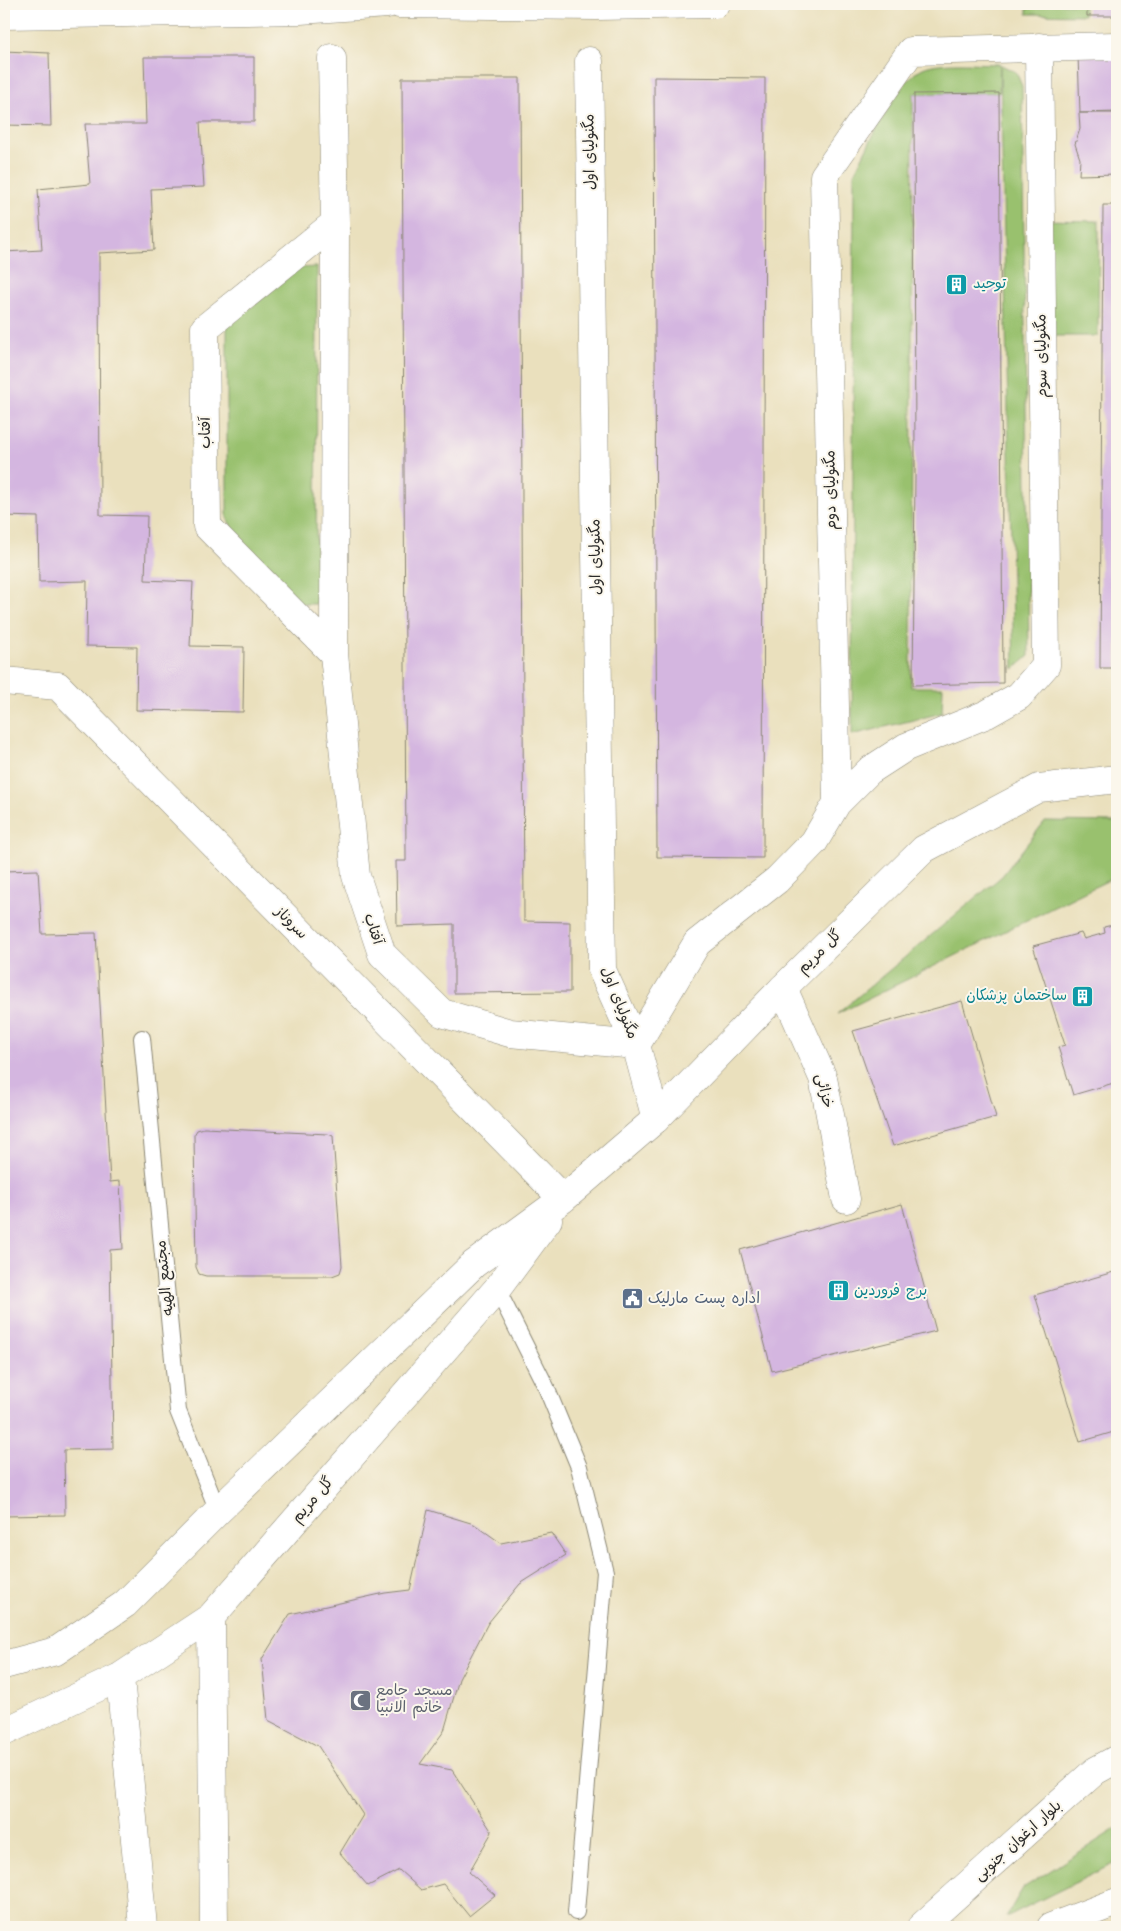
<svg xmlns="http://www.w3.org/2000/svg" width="1121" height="1931" font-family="Kalam,'Playpen Sans Arabic',sans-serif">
  <rect width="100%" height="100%" fill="#fbf7ec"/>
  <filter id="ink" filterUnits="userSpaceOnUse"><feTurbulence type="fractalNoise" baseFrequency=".02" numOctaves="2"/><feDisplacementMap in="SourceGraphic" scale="10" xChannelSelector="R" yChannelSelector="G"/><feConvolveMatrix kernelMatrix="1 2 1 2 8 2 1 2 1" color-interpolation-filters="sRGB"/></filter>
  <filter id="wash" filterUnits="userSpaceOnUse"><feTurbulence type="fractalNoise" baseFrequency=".0096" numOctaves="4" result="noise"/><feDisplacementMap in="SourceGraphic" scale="20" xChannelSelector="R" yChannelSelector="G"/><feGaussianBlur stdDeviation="1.12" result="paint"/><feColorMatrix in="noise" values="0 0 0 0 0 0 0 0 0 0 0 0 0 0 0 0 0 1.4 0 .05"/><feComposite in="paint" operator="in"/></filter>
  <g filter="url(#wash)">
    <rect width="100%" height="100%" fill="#eae0bd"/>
    <!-- green -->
    <path fill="#99c16e" stroke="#62764c" d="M1027,4H1084V15L1027,14Z
      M999,64L1016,72L1022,86L1029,656L1014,669L1000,65L999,93L913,94L911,687H943L942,713L852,735L854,174C866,150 899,78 923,68C940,60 979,64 999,64Z
      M1041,220L1099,221L1098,336H1041Z
      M317,267L316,604H297L245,551L227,518V328L297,268Z
      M1045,821L1117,822V876L837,1014L1002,876Z
      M1117,1828V1862L1006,1917L1023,1888Z"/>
    <g id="blocks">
      <!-- building -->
      <path fill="#d4b6e0" d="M1087,4H1117V16H1087Z
        M4,51L49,53L51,126L4,125Z
        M1117,54V112L1080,113L1078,55Z
        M144,57H254V122H200L204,187L151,189L154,250L99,253L100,515L147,516L145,580L193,582L190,646L244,647L243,712L136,710L137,647L86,646L87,581L39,582L38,517L4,516V252L42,250L38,189L90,184L85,124H146Z
        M654,77L765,78L763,858L657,857Z
        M402,78H520L524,921L570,922V992L454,993V924L397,926L396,861H406Z
        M999,93L1003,683L913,685L915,476L914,94Z
        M1079,113H1117V174L1079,175L1080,159L1075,144L1080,129Z
        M1103,205H1117V668H1100Z
        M38,870L42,934L96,933L110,1182L120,1181L123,1249L110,1250L113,1449L64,1450L65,1515L4,1516V871Z
        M1117,924V1082L1073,1095L1058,1047L1065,1045L1033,946L1081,933L1084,939L1105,933L1104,927Z
        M962,1001L996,1117L893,1146L853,1031Z
        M204,1128L328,1134L333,1136L342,1266L340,1273L332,1276H206L199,1274L196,1267L194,1135L197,1130Z
        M902,1204L936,1331L772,1371L740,1250Z
        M1117,1271V1431L1080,1442L1035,1295Z
        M428,1510L474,1524L501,1543L551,1533L566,1555L520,1584L488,1623L459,1679L444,1731L420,1764L452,1770L492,1832L469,1872L495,1895L469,1916L443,1884L421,1890L399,1870L368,1886L340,1853L363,1815L318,1746L268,1720L262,1659L290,1614L385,1593L410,1590Z"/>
    </g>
  </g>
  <g filter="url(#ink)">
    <use href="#blocks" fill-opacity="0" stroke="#8a8674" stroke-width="1"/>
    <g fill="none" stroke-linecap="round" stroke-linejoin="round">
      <defs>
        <path id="lane" d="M142,1038L178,1411L218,1511
          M497,1289L546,1387L579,1467L605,1572L576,1912"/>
        <path id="street" d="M399,4L596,6L715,4
          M4,15L300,10L387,4
          M332,58L335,223L334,654L356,876L382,954L442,1013L510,1033L636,1045
          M589,61L602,970L636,1045L656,1119
          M334,654L207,526L205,328L335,223
          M837,803L824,176L911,51L1117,46
          M783,988L823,1078L846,1199
          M636,1045L697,943L777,880L814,842L837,803L869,771L906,747L987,714L1019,696L1046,665L1039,47"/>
        <path id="secondary" d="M4,681L58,686L563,1199
          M211,1617L214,1927
          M4,1665L56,1651L125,1604L218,1511L474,1264L563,1199L656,1119L783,988L924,849L1039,788L1117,779
          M120,1677L143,1927
          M4,1732L120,1677L211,1617L497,1289L548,1220
          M921,1927L1095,1771L1117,1759
          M1051,1927L1117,1902"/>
      </defs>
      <!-- lane casing -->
      <use href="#lane" stroke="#8a8674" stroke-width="18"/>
      <!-- street casing -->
      <use href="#street" stroke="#8a8674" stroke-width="29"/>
      <!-- secondary casing -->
      <use href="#secondary" stroke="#8a8674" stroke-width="29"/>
      <!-- lane -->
      <use href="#lane" stroke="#fff" stroke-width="16"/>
      <!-- street -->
      <use href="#street" stroke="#fff" stroke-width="28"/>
      <!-- secondary -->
      <use href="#secondary" stroke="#fff" stroke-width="28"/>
    </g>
  </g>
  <!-- icons -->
  <defs>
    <symbol id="building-square" viewBox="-11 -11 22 22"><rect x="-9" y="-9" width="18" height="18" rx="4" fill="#0f9aa8" stroke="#fbf7ec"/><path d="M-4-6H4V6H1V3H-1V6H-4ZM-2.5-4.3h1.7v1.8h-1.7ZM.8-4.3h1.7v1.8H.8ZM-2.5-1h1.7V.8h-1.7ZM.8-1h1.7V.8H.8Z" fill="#fff"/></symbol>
    <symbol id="civic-square" viewBox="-11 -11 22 22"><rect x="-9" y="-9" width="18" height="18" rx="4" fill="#5c6f8a" stroke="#fbf7ec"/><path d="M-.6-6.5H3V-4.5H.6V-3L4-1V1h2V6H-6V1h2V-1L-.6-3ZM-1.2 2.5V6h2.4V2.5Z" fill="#fff"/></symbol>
    <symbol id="mosque-square" viewBox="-11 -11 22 22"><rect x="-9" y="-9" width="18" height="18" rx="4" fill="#6b7280" stroke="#fbf7ec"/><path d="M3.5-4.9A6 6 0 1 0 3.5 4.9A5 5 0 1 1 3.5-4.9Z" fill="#fff"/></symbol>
  </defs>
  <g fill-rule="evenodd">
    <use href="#building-square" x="944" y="272" width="25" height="25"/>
    <use href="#building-square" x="1070" y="984" width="25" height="25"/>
    <use href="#building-square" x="826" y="1278" width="25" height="25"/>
    <use href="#civic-square" x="620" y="1286" width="25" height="25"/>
    <use href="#mosque-square" x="348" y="1688" width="25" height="25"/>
  </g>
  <g text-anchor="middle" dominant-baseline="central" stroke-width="4" stroke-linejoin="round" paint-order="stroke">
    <!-- street labels -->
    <g font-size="15" fill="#2b2b2b" stroke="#fbf7ec">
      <text transform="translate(590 152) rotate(-91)">مگنولیای اول</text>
      <text transform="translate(1042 356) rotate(-91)">مگنولیای سوم</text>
      <text transform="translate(206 433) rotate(-90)">آفتاب</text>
      <text transform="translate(831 490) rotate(-91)">مگنولیای دوم</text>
      <text transform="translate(596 557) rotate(-91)">مگنولیای اول</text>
      <text transform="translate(291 923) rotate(45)">سروناز</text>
      <text transform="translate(373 929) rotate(72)">آفتاب</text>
      <text transform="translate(820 952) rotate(-45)">گل مریم</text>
      <text transform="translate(619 1003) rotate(68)">مگنولیای اول</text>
      <text transform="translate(824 1091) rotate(76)">خزائی</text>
      <text transform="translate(165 1278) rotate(-96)">مجتمع الهیه</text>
      <text transform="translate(313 1500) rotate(-49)">گل مریم</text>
      <text transform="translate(1018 1841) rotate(-42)">بلوار ارغوان جنوبی</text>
    </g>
    <!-- culture labels -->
    <g font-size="15" fill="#0d838f" stroke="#fbf7ec" text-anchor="start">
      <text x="973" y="284">توحید</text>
      <text x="1067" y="996" text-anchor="end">ساختمان پزشکان</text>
      <text x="854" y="1291">برج فروردین</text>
    </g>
    <!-- service labels -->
    <g font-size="15" fill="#4e5e75" stroke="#fbf7ec" text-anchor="start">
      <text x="648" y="1299">اداره پست مارلیک</text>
    </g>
    <!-- worship labels -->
    <g font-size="15" fill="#5b616d" stroke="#fbf7ec" text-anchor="start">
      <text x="376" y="1691">مسجد جامع<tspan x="376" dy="17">خاتم الانبیا</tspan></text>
    </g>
  </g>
  <!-- margin -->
  <rect width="1121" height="1931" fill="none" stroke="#fbf7ec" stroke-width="20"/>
</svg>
